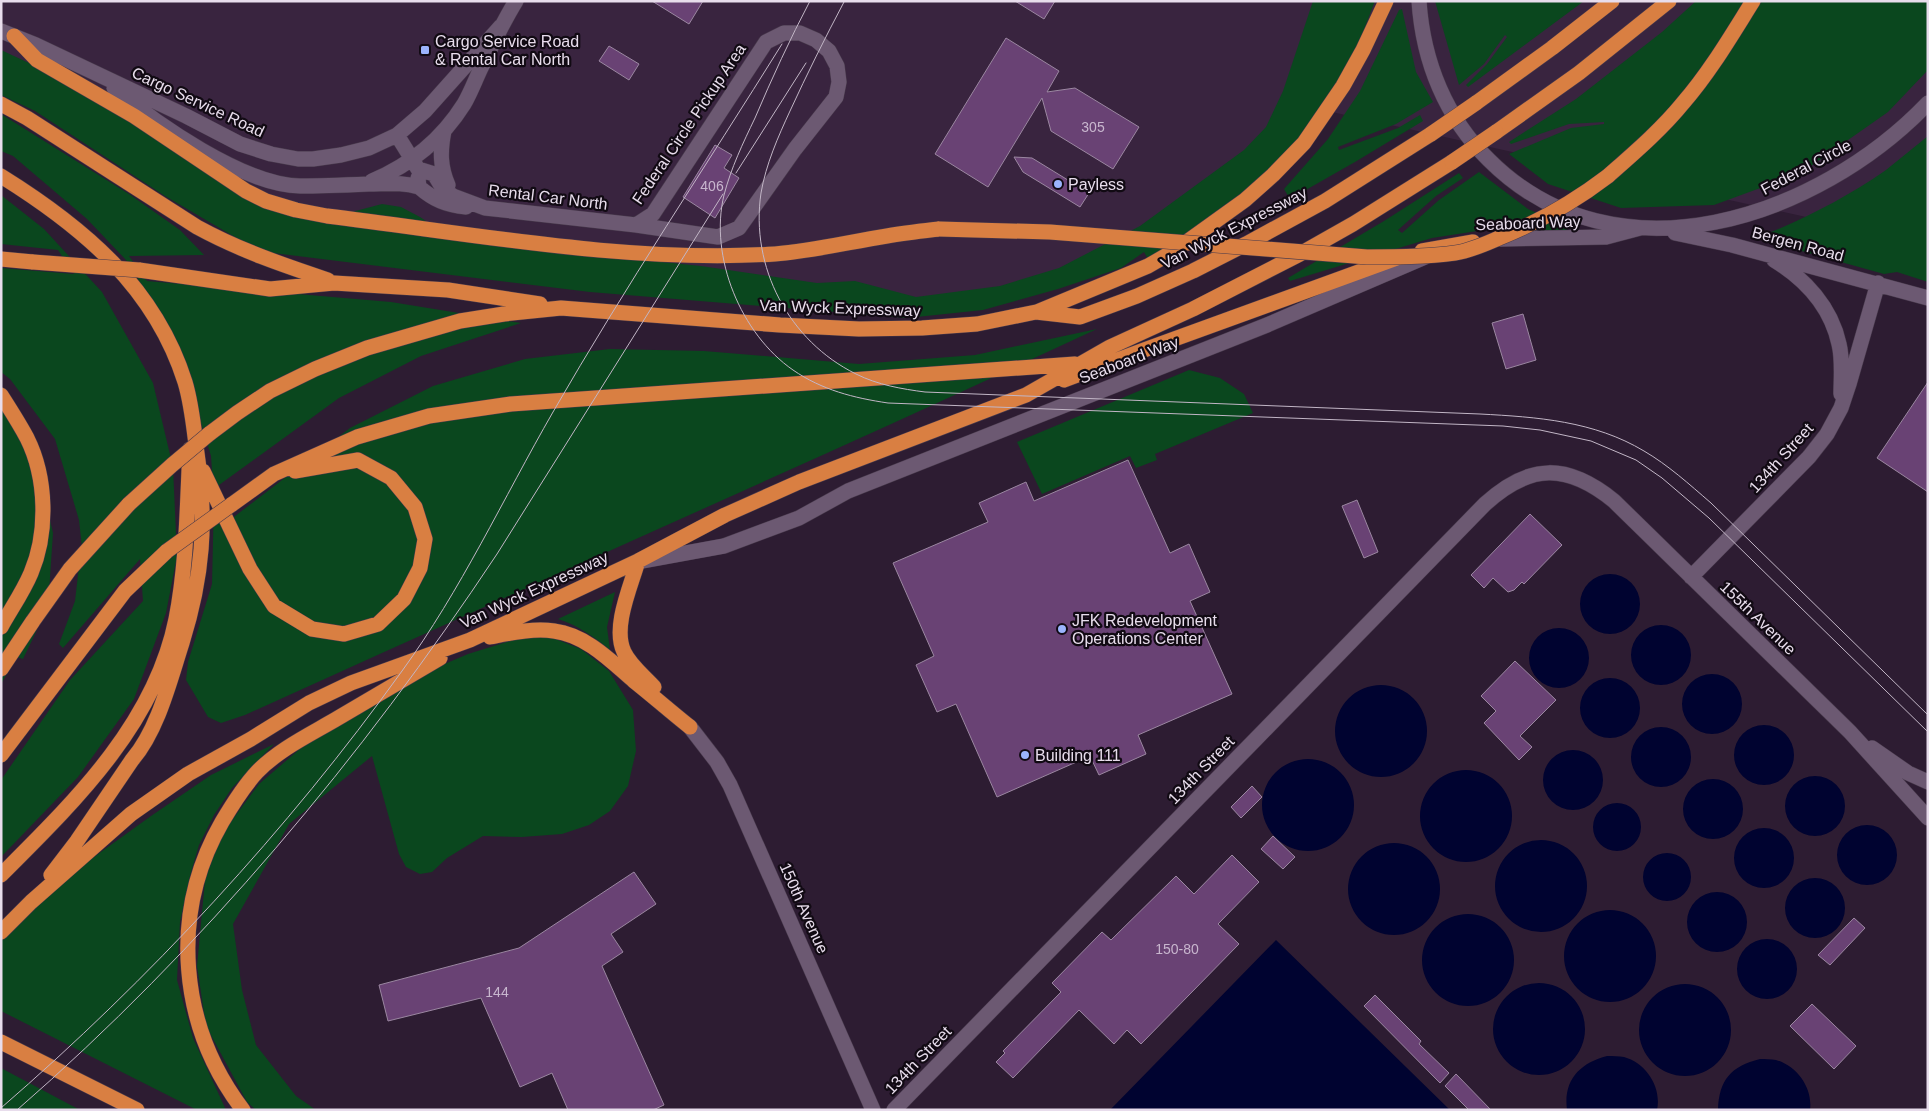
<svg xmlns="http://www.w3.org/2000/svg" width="1929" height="1111" font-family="Helvetica,sans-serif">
  <rect width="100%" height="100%" fill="#2d1c32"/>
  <!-- built -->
  <path fill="#39243f" d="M1,1H1928V244L1287,102L1245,154L1141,231L1061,272L1000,290L913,300L335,231L1,65Z"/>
  <!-- green -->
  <path fill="#0a471e" d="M1313,1H1375C1367,21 1360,42 1350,61C1335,93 1314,124 1291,150C1255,192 1194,228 1148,259L1144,252L1121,268L1058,289L983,310L907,318L590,292L273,253L240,240L165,196L35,111L1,95V50L70,82L262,202L344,214L382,204L401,207L420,217L444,233L585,254L701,266L817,283L855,281L916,297L1000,286L1059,268L1140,226L1244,150L1266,127L1283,91Z
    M1435,1H1584L1468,87L1466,85L1487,64L1507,37L1505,35L1484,64L1459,85Z
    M1696,1H1928V70L1888,112L1801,173L1714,205L1621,208L1548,184L1509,154L1571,128L1604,124V122L1569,124L1511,144L1509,142L1576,99L1662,32Z
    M1402,9L1416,72L1433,102L1396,124L1338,147L1339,150L1398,128L1420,115L1423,121L1355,162L1290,199L1284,189L1328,139L1360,91L1399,10Z
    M1,114L129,194L180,230L204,255L129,256L147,281L391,302L521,323L421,356L339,398L219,485L222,526L350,428L433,386L525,359L610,349L704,351L859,364L975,355L1097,329C814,461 529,586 245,715L221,723L208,717L186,680L188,662L212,584L214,498L211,456L175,338L126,260L87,219L13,156L1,151Z
    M1928,136V282L1897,272L1884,274L1762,240L1761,236C1805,219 1847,197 1886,170C1900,159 1914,147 1928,136Z
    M1479,172L1528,209L1567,227V231L1490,229L1432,238L1290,281L1288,278L1384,221L1459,173L1463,178L1436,196L1398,230L1402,233L1439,200Z
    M1,195L44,229L102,292L153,383L173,467L177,556L166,613L134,699L78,777L1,857V780L70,680L143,601L140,559L63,648L59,644L75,601L79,566H84L79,520L55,439L10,379L1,372V268L74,274L58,250L1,244Z
    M1189,370L1220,378L1244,394L1253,413L1155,454L1157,460L1136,468L1130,456L1042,494L1017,442Z
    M1,407L37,464L53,533L49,592L36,632L23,659L17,657L1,684Z
    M615,592L607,627L610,650C593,636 579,626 558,619Z
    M523,637L553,638L581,649L609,671L633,710L636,751L628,786L610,811L589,825L562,834L522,837L483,836L447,858L432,872L420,874L406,867L399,854L372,756L289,824L233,924L242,990L256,1045L296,1096L316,1110H256L247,1102L206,1026L197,966L205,880L221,835L259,784L315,736L440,666L468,654Z
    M274,744L232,788L214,815L199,845L190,876L180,922L177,980L193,1038L226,1110H197L1,1011V926L30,903L151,816L211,775Z
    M1,1068L80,1110H81H1Z"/>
  <!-- water -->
  <path fill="#000330" d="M1580 604a30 30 0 1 1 60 0a30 30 0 1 1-60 0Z
    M1631 655a30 30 0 1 1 60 0a30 30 0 1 1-60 0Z
    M1529 658a30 30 0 1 1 60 0a30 30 0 1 1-60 0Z
    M1682 704a30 30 0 1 1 60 0a30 30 0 1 1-60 0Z
    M1580 708a30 30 0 1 1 60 0a30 30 0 1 1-60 0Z
    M1335 731a46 46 0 1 1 92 0a46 46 0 1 1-92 0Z
    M1734 755a30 30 0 1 1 60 0a30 30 0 1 1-60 0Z
    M1631 757a30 30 0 1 1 60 0a30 30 0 1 1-60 0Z
    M1543 780a30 30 0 1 1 60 0a30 30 0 1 1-60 0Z
    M1262 805a46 46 0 1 1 92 0a46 46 0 1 1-92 0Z
    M1420 816a46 46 0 1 1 92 0a46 46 0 1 1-92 0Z
    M1785 806a30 30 0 1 1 60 0a30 30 0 1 1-60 0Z
    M1683 809a30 30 0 1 1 60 0a30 30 0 1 1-60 0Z
    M1593 827a24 24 0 1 1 48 0a24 24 0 1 1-48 0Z
    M1837 855a30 30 0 1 1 60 0a30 30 0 1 1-60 0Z
    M1734 858a30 30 0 1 1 60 0a30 30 0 1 1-60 0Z
    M1495 886a46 46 0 1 1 92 0a46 46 0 1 1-92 0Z
    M1348 889a46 46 0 1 1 92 0a46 46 0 1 1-92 0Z
    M1643 877a24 24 0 1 1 48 0a24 24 0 1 1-48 0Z
    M1785 908a30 30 0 1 1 60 0a30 30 0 1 1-60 0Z
    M1687 922a30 30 0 1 1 60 0a30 30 0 1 1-60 0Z
    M1564 956a46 46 0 1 1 92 0a46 46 0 1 1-92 0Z
    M1422 960a46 46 0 1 1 92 0a46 46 0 1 1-92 0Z
    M1737 969a30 30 0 1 1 60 0a30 30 0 1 1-60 0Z
    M1276,940L1450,1110H1110Z
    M1493 1029a46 46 0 1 1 92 0a46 46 0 1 1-92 0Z
    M1639 1030a46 46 0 1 1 92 0a46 46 0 1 1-92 0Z
    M1607,1056C1613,1056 1619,1056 1624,1057C1646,1063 1662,1087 1657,1110H1567C1563,1080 1580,1063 1607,1056Z
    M1760,1059C1765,1059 1771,1059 1776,1060C1797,1066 1813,1088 1810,1110H1718C1719,1080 1731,1066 1760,1059Z"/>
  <!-- building -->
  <path fill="#694274" stroke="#9b87a1" d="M652,1H703L689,24Z
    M1015,1H1055L1044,19Z
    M1006,38L1059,71L1047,92L1075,88L1139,127L1113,169L1051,131L1042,98L988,187L935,154Z
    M609,46L639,64L629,80L599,61Z
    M715,145L732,155L724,168L739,178L715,218L683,197Z
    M1014,157L1032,158L1089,193L1080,207L1023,172Z
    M1523,314L1536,360L1506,369L1492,323Z
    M1928,382V492L1877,458Z
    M1128,460L1170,553L1189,544L1210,592L1190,601L1232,694L1138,735L1146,754L1099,775L1090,756L997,797L956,704L937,712L916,665L934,656L893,563L988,522L979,503L1026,482L1034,501Z
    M1357,500L1378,552L1364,558L1342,506Z
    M1530,514L1562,545L1524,584L1522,582L1514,590L1508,592L1493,578L1484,588L1471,575Z
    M1515,661L1556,700L1520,736L1532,747L1519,760L1484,723L1496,711L1481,696Z
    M1252,786L1262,797L1241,818L1231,807Z
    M1273,836L1295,857L1283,869L1261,849Z
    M1232,855L1259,882L1218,924L1239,944L1141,1044L1127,1030L1114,1044L1079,1010L1013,1078L996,1062L1005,1053L1003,1051L1061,992L1052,983L1102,932L1111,940L1176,876L1194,894Z
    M634,872L656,904L611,934L623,952L602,966L664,1105L653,1110H568L552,1073L520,1087L481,998L388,1021L379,985L519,948Z
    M1854,918L1865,928L1830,965L1818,955Z
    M1375,995L1421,1041L1419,1044L1449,1073L1440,1083L1364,1006Z
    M1812,1004L1856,1046L1834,1069L1790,1026Z
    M1456,1074L1491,1110H1469L1445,1086Z"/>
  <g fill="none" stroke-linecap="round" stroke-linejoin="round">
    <defs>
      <path id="minor" d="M1419,1C1423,62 1446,118 1489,160C1616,287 1818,218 1928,103
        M1,31L36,45L186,116L240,144L271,154L298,159H313L341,155L369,148L397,135L425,111L501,26
        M114,88C156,124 244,185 300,186C323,186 346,185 369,184C387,184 402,182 419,187
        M444,131C440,151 440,167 448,185
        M397,135L418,169L434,174L443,189L453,196L485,208L636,225L718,237L739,228L795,149L836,97L839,82L837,66L829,51L816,40L800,33H784L766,42L653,214L636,225
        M418,178L419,187C434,200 446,205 466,207
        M372,181C410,165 442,139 464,104C471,92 476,78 482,66C493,43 503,22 516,1
        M1675,233L1732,245L1928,298
        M1501,239L1606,237L1640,228
        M1774,260C1805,279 1831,307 1839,344C1843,360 1841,378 1841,394
        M642,561L724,546L799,518L848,491L1267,325L1425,257
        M1691,577L1809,457L1827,434L1841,408L1849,384L1878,283
        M690,727L717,762L730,785L873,1110
        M1872,748L1908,773L1928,782
        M894,1110L1485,504C1530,463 1567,463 1614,501L1850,732L1928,818"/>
      <path id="highway" d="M14,36L37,60L134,116L246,191L266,201L296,210L327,216C475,234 625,263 775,254C813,251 849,242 887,236C904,233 922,231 939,229
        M1476,103L1552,48L1612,1
        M1,104L27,118L197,227C239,250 283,265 328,280
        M1496,132L1579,73L1669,1
        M1,176C83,227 155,287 185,382C192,405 194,430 197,453C207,522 203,576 182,643C170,680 158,730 132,760L77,841L51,875
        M1608,176C1634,153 1661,130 1683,103C1710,72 1731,36 1753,1
        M1422,251L1473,242
        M1,259L33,262
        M139,270L270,289L334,283L448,290L540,304
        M1037,312L1148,266L1174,251L1245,200L1273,175L1304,143L1343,86L1363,50L1386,1
        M1064,380L1144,350L1397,258
        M1,395C10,409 19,423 27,438C47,478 48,533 31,573C23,592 11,609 1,627
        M209,434L237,413L270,391L315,369L367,348L460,321L504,314L561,308L780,325L859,329L922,328L977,324L1036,312L1080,317L1137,296L1193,271L1246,244L1325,201L1431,134
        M203,471L250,569L274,606L312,629L344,634L378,624L404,599L420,568L425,539L415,507L391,478L358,460L295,471
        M231,505L274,474L357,437L429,416L511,404L1075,364
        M638,561C631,586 612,627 624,652C630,665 644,676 654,687
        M490,637C511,633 533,628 554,631C586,635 611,661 634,681C653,696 671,712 690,727
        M1,669L33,621L70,569L129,504
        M1,755L125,591L167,551
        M1,875C74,802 155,724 176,619C187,563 187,505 190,449
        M1,932L31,902L131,814L188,774L251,739L309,703L351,683L470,640L638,561L725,515L799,482L1026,395L1110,347L1193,309L1300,254L1353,224L1452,162
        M1,1042L137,1110
        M243,1110C179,1026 169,914 222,822C232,805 243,787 257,772C279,749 311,734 338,718C372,698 406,678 440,658"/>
    </defs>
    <!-- minor casing -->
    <use href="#minor" stroke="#483a4c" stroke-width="16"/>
    <!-- highway casing -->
    <use href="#highway" stroke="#483a4c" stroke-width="16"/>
    <!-- minor -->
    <use href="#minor" stroke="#6c5972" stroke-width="15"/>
    <!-- highway -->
    <use href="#highway" stroke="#d97f42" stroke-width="15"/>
    <!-- tram -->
    <path stroke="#c2b6c6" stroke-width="1" d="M810,1C790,39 772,78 755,118C743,143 731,168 724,195C709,257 741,334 793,370C822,390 854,398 888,403L1503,426L1540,430L1591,441L1636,460L1662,478L1709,518L1928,732
      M844,2C825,38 807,74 790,111C778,137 766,164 761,193C750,267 789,341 856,374C878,385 902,389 925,392L1480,414C1537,417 1594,421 1644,451C1668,465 1689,484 1711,503L1928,715
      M736,173L806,63
      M1,1108C150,979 287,831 402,671C461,590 503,499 553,412C625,287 706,166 782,44
      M17,1110C203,948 361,759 497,554L723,194"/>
    <defs>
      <path id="highway-bridge" d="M1431,134L1476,103
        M1452,162L1496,132
        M939,229L1050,232L1367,257C1397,257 1426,257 1455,253C1470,251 1485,244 1499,238C1539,222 1574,202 1608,176
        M33,262L139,270
        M129,504L172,465L209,434
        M167,551L231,505"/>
    </defs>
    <!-- highway-bridge casing -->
    <use href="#highway-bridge" stroke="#483a4c" stroke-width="16" stroke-linecap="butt"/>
    <!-- highway-bridge -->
    <use href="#highway-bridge" stroke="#d97f42" stroke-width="15"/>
  </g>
  <!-- markers -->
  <g fill="#9bb4fd" stroke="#110a13" stroke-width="2">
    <rect x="420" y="45" width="10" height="10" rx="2.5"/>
    <circle cx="1058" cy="184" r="5"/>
    <circle cx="1062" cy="629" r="5"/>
    <circle cx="1025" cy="755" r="5"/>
  </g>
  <g text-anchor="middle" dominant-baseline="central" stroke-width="4.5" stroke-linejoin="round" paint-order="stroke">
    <!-- number labels -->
    <g font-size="14" fill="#c8b6ce">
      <text x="1093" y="127">305</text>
      <text x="712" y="186">406</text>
      <text x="1177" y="949">150-80</text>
      <text x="497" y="992">144</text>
    </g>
    <!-- poi labels -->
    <g font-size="16" fill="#e8ddec" stroke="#110a13" text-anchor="start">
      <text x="435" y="41">Cargo Service Road<tspan x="435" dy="18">&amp; Rental Car North</tspan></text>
      <text x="1068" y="184">Payless</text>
      <text x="1072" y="620">JFK Redevelopment<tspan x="1072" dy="18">Operations Center</tspan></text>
      <text x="1035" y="755">Building 111</text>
    </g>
    <!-- street labels -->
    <g font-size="16" fill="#e8ddec" stroke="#110a13">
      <text transform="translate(198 102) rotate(25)">Cargo Service Road</text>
      <text transform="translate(689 124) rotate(-56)">Federal Circle Pickup Area</text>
      <text transform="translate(1806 167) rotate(-28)">Federal Circle</text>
      <text transform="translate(548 197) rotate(7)">Rental Car North</text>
      <text transform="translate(1528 223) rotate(-2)">Seaboard Way</text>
      <text transform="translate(1234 228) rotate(-27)">Van Wyck Expressway</text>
      <text transform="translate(1798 244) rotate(15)">Bergen Road</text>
      <text transform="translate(840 308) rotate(2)">Van Wyck Expressway</text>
      <text transform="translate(1129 360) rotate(-21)">Seaboard Way</text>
      <text transform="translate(1781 458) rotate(-48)">134th Street</text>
      <text transform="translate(534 590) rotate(-25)">Van Wyck Expressway</text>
      <text transform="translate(1758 618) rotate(44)">155th Avenue</text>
      <text transform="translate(1201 770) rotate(-46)">134th Street</text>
      <text transform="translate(804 908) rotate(66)">150th Avenue</text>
      <text transform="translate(918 1060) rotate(-46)">134th Street</text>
    </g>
  </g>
  <!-- border -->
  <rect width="1929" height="1111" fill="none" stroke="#e8ddec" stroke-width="5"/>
</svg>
